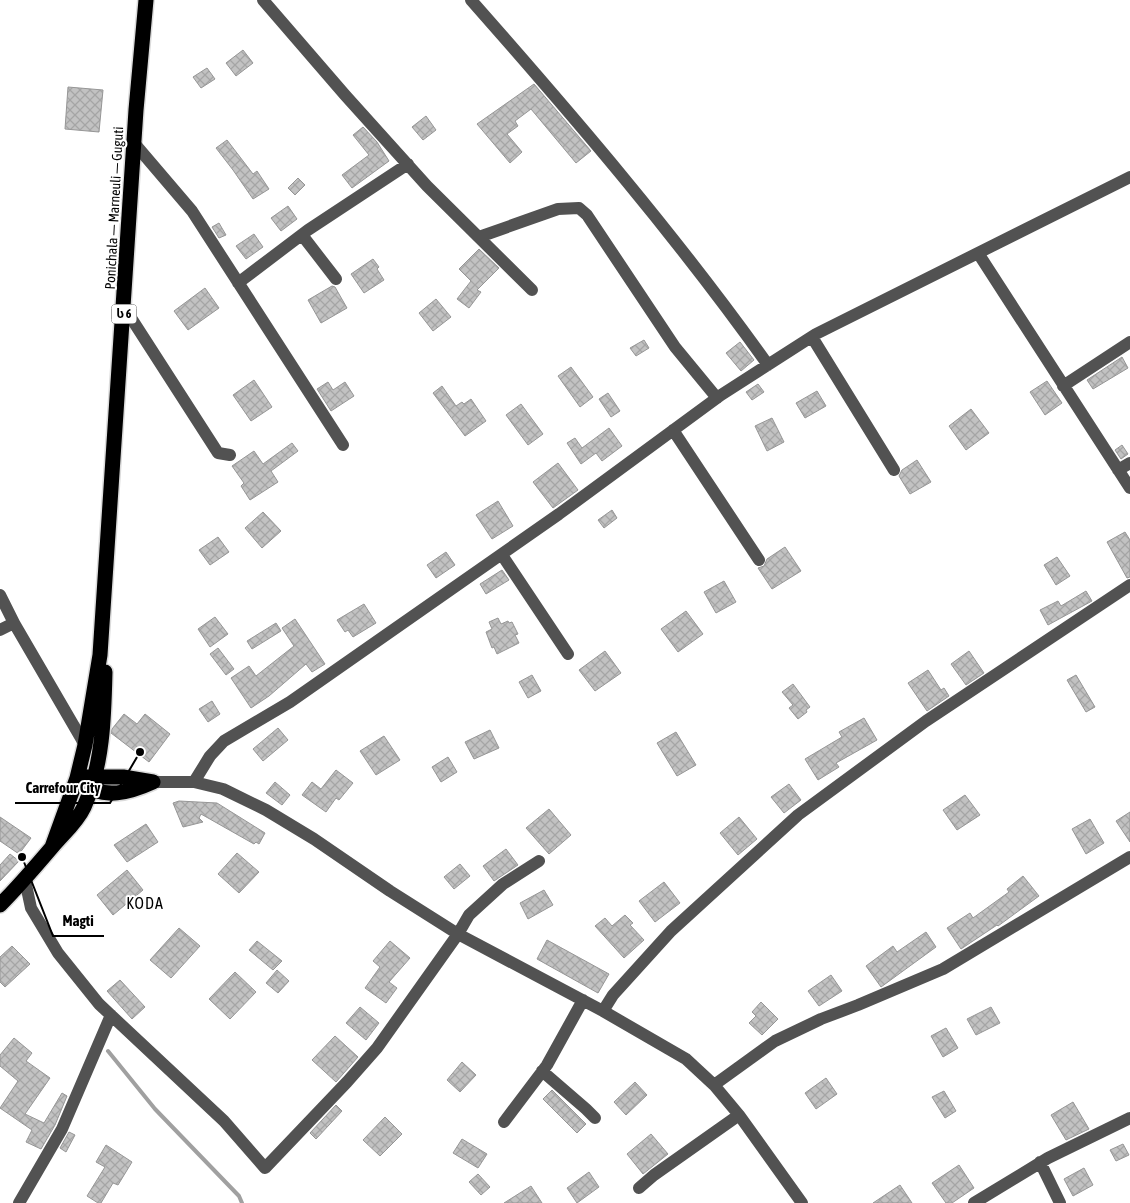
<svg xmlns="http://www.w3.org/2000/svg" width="1130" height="1203" font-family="'Asap Condensed','Noto Sans Georgian',sans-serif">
  <defs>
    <pattern id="building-cross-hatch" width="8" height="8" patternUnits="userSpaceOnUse" patternTransform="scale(1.25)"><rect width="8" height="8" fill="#c2c2c2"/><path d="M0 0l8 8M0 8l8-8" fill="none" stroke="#a5a5a5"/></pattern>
  </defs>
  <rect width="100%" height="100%" fill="#fff"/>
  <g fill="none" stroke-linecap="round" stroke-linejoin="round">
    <!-- stream -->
    <path stroke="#a0a0a0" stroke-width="4" d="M108,1051L155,1109L239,1196L242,1203"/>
  </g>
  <!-- building -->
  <path fill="url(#building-cross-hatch)" stroke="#969696" d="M243,50L253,63L236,76L226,63Z
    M207,68L215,79L201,88L193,77Z
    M534,84L591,151L576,163L531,109L515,121L518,126L507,134L522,152L510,163L477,124Z
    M68,87L103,90L99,132L65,129Z
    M426,116L436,130L423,140L412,127Z
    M363,127L377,142L389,161L352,188L342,175L369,155L353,135Z
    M227,140L253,174L257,171L269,189L253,199L233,170L216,148Z
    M298,178L305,185L295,195L288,188Z
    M288,206L297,219L281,231L271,218Z
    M219,223L226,235L219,238L212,227Z
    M254,234L263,247L246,259L236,246Z
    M479,249L499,268L477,290L481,292L469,308L457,299L471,281L459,269Z
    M373,259L379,267L377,269L384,280L364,293L351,274Z
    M332,286L335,287L347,308L321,323L308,300Z
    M205,288L219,308L188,330L174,311Z
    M436,299L451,317L433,331L419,313Z
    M644,340L649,348L636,356L630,348Z
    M740,342L754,360L741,371L726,353Z
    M1122,357L1128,368L1093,389L1087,380Z
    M571,367L593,397L580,407L558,376Z
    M254,380L272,407L251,421L233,395Z
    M1047,381L1062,403L1045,415L1030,392Z
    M328,382L333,390L345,382L354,396L331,411L317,389Z
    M758,384L764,392L752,400L746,392Z
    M442,386L456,406L462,402L464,404L471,399L486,421L465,436L433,393Z
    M817,391L826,406L805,418L796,403Z
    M608,393L620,411L611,417L599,399Z
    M521,404L543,434L528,445L506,415Z
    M971,409L989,433L966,450L949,426Z
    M772,418L784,442L767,451L755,426Z
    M609,428L622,446L602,461L596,453L581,464L567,443L575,438L582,448Z
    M292,443L298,451L271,471L278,482L250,500L241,486L244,483L232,466L254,451L263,464Z
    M1122,445L1128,454L1121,459L1115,450Z
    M917,460L931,482L910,494L899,476L902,470Z
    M558,463L578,490L553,508L533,482Z
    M498,501L513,526L492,539L476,515Z
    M612,510L617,518L604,528L598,520Z
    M263,512L281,531L262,548L245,528Z
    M1125,532L1130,540V577L1127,578L1107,542Z
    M218,537L229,552L210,565L199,550Z
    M785,547L801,571L772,589L758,568L764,566L767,559Z
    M446,552L455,565L436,578L427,565Z
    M1057,557L1070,576L1056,585L1044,565Z
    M502,570L509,580L486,594L480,584Z
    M724,581L736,602L716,613L704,592Z
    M1086,591L1092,601L1048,625L1040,610L1058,601L1061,606Z
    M364,604L376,623L353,637L348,630L345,632L337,620Z
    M686,611L703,634L678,652L661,629Z
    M215,617L228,634L210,647L198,629Z
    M498,618L501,624L508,621L509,623L512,622L518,634L515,635L519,643L497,654L494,647L492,648L486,632L492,629L489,622Z
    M295,619L325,664L312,672L306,664L269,696L251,708L231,678L249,666L256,676L294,646L282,628Z
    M276,623L281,631L252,649L247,641Z
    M218,648L234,669L226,675L210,654Z
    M605,651L621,673L595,691L579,670Z
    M969,651L984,673L966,685L951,664Z
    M928,670L941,690L944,688L949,696L927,711L908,683Z
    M532,675L541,691L528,698L519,682Z
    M1076,675L1095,707L1086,712L1067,680Z
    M793,684L810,707L806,710L807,712L798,719L789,708L793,705L782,692Z
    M212,701L220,714L208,722L199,709Z
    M124,714L137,724L145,714L170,734L149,762L111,733L112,729Z
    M864,718L877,740L836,763L839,767L818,780L805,759L842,737L839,732Z
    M278,728L288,740L263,761L253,749Z
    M490,730L499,748L474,759L465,742Z
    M676,732L696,765L677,776L657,743Z
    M384,736L400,760L376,775L360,751Z
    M448,757L457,772L441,782L432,767Z
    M336,770L353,783L339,800L336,798L326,812L302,795L312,782L321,789Z
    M275,782L290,795L282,805L266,793Z
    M789,784L801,800L784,813L771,797Z
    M965,795L980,815L957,830L943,810Z
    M179,801L217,803L265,833L259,844L256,842L254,844L201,814L199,818L203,822L183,827L173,803Z
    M549,809L571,835L549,854L526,828Z
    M1130,812V842L1116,821Z
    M0,817L31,838L19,854L0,841Z
    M739,817L757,839L738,855L720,833Z
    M1090,819L1104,843L1086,854L1072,829Z
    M146,824L158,842L127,862L114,845Z
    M506,849L518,865L494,881L483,866Z
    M237,853L259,872L239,893L218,874Z
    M10,854L19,861L0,881V865Z
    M460,864L470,876L454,889L444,877Z
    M127,870L143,890L113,915L97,895Z
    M1023,876L1039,896L998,926L997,925L961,949L947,928L970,913L973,918L1009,892L1007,889Z
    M664,882L680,903L655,922L639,901Z
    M544,890L553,905L528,919L520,903Z
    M625,915L633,923L630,925L644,940L624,958L595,926L605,918L612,926Z
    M179,928L200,946L171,978L150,960Z
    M926,932L936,947L881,987L866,966L893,946L897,952Z
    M547,940L609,974L598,993L537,959Z
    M257,941L282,961L273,970L249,950Z
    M390,941L410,958L389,982L397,988L386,1003L365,988L380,967L373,961Z
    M12,946L30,964L5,987L0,982V957Z
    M277,970L289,981L278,993L266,983Z
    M235,972L256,992L230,1019L209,999Z
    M831,975L842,991L819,1006L808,991Z
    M120,980L145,1007L132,1019L107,991Z
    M761,1002L778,1019L762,1035L749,1023L756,1016L752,1012Z
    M360,1007L379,1023L366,1040L346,1023Z
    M991,1007L1000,1023L976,1035L967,1019Z
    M946,1028L958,1048L943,1057L931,1036Z
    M335,1036L358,1057L336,1082L312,1060Z
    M14,1038L32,1053L26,1061L50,1078L25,1114L44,1123L62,1093L67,1096L55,1125L41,1149L26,1142L32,1130L0,1108L18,1081L0,1066V1055Z
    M462,1062L476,1075L460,1092L447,1080Z
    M826,1078L837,1094L816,1109L805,1093Z
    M635,1082L647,1095L626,1115L614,1102Z
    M552,1090L586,1124L577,1133L543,1099Z
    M944,1091L956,1111L945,1118L932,1097Z
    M1073,1102L1089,1129L1066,1140L1051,1115Z
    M336,1105L342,1111L316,1139L310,1133Z
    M385,1117L402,1134L380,1156L363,1140Z
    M69,1132L75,1135L66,1152L60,1148Z
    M651,1134L668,1154L643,1174L627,1154Z
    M462,1139L487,1154L478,1168L453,1153Z
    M1123,1144L1129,1155L1116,1161L1110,1150Z
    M106,1145L132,1162L118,1185L113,1183L101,1203H98L87,1196L105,1167L96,1162Z
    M959,1165L974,1188L952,1203H946L932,1183Z
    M1084,1168L1093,1185L1073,1196L1064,1179Z
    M589,1172L599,1187L577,1203L567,1188Z
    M478,1174L490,1187L481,1195L469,1182Z
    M900,1185L912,1203H873Z
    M531,1186L542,1203H504Z"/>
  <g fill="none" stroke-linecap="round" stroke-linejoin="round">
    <defs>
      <path id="highway" d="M84,777H123L153,782
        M82,782C103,801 131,792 153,782
        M52,847L77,778L85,745L100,655L136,110L146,0
        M0,905C19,886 36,866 53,846C64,833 77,822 84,807C103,765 104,716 105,672"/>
    </defs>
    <!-- highway casing -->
    <use href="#highway" stroke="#dbdbdb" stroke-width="18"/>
    <!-- minor -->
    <path stroke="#525252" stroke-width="12" d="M263,0L345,95L427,186L532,290
      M471,0C575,118 677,237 768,365
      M134,143L192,211L343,445
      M302,235L336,279
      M479,237L558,209L579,208L587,215L675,347L717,398
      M978,253L1130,488
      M238,283L308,230L408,164
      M124,307L218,453L230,455
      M812,337L894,470
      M1063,386L1130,342
      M673,430L759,560
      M1118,470L1130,463
      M502,555L568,654
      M0,595L14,623L85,745
      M0,630L14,623
      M153,782H194L223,789L266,810L314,839L390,891L458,934L603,1011L686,1059L714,1085L739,1115L802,1203
      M194,782L210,756L224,741L290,702L559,514L721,395L816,334L1130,177
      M25,880L31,908L58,953L99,1004L224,1121L265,1168L347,1082L377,1048L458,934L469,915L503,884L539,861
      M603,1011L613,995L671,931L798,815L926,721L1130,585
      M542,1071L586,1109L595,1118
      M714,1085L775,1041L821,1019L858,1005L943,969L1130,857
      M504,1122L547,1065L583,1000
      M1040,1162L1060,1203
      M639,1188L654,1175L739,1115
      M19,1203L62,1129L111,1015
      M974,1203L1048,1158L1130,1118"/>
    <!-- highway -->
    <use href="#highway" stroke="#000" stroke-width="15"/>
  </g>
  <g text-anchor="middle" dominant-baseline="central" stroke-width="4" stroke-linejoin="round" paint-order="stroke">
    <!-- shield labels -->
    <rect fill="#fff" stroke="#4c4c4c" stroke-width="1" x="111.5" y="304.5" width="25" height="19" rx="4"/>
    <g font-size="12" font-weight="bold" fill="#000">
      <text x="124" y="314">ს 6</text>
    </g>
    <!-- street labels -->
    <g font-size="14" fill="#000" stroke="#fff">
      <text transform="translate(114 208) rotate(-87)">Ponichala — Marneuli — Guguti</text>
    </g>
    <!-- quarter labels -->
    <g font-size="16" letter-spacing="1" fill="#000" stroke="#fff">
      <text x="145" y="903">KODA</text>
    </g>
  </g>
  <!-- callouts -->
  <path fill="none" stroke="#000" stroke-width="2" d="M140 752L110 803H15M22 857L53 936H104"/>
  <g fill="#000" stroke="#fff" stroke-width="2">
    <circle cx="140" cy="752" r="5"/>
    <circle cx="22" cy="857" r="5"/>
  </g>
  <g font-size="15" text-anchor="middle" font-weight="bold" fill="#000" stroke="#fff" stroke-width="4" stroke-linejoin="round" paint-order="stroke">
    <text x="63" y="793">Carrefour City</text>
    <text x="78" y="926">Magti</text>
  </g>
</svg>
